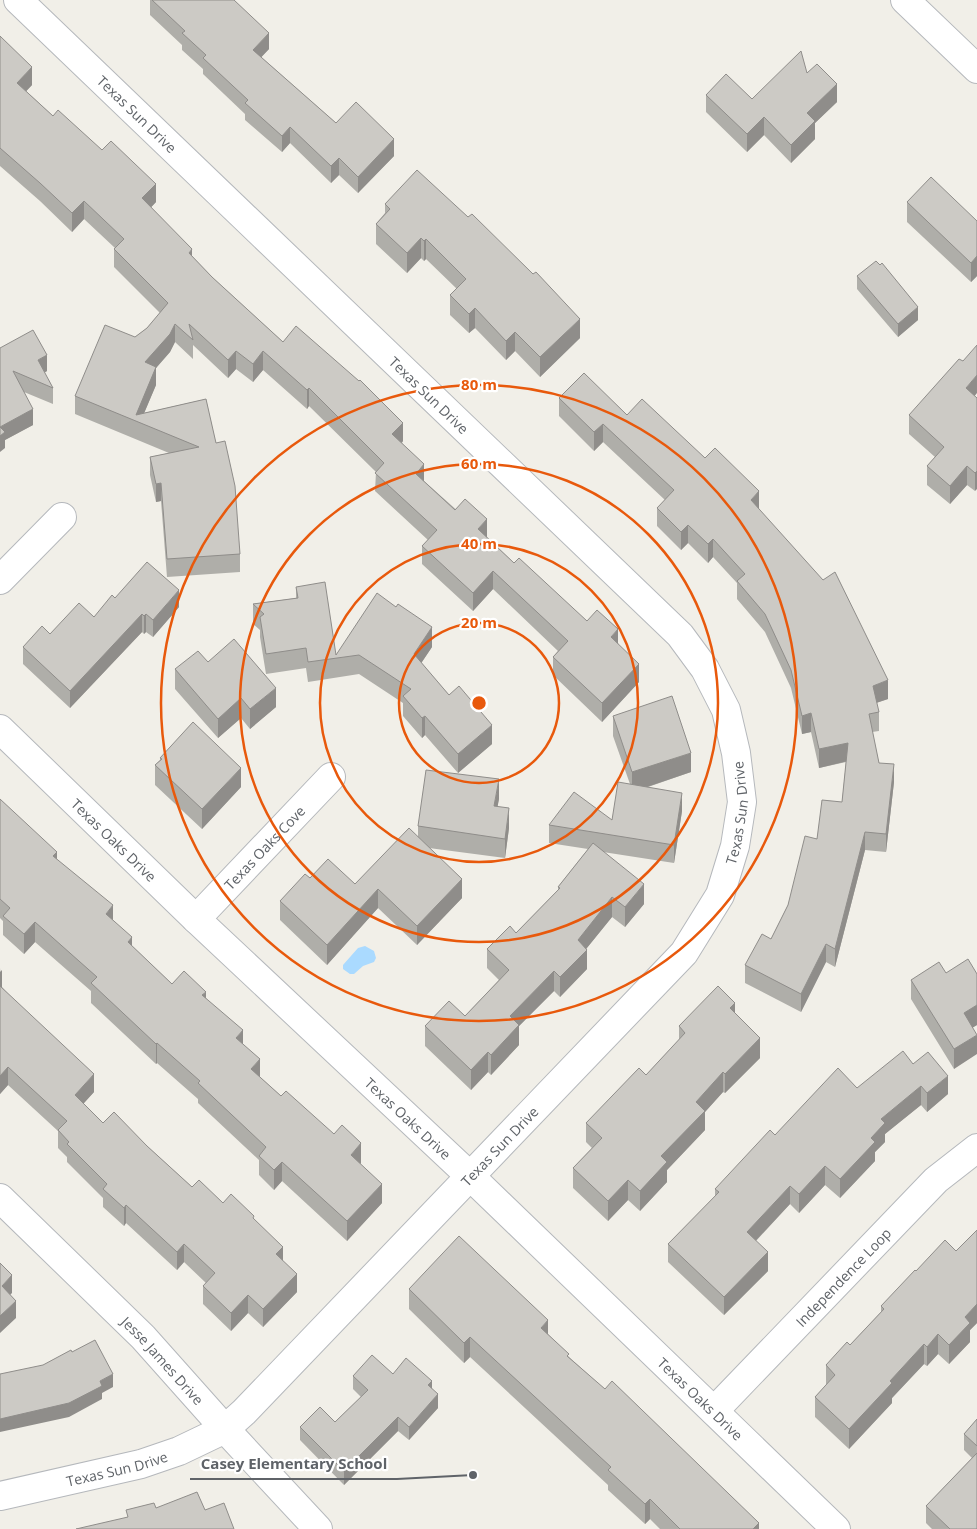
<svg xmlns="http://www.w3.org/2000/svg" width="977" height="1529" font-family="'Open Sans',sans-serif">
  <rect width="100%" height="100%" fill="#f1efe8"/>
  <!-- water -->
  <path fill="#aadaff" d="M365,946L374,951L376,958L374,962L363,966L354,974H350L343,969V965L358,948Z"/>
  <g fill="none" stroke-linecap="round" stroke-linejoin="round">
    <defs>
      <g id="street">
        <path d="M905,0L977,69"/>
        <path d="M0,580L62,517"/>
        <path id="s1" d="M0,729L196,919L470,1176L836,1529"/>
        <path id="s2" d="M196,919L331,777"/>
        <path id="s3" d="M0,1198L143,1337L225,1429L318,1529"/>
        <path id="s4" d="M714,1411L936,1180L977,1148"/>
        <path id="s5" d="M0,1496L141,1464L179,1451L225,1429L244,1412L684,953L720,895L735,846L742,802L736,753L726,710L705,669L680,635L18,0"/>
      </g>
    </defs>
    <!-- street casing -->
    <use href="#street" stroke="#b5b8bc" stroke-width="30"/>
    <!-- street -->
    <use href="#street" stroke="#fff" stroke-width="28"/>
  </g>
  <!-- wall -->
  <path fill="#afaea9" d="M150,0H234L269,49L261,57L336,123L394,156L358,193L339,175L331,183L290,143L282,152L245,120V114L203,74V69L182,50V45L150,15Z
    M0,36L32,85L26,91L53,116L156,202L151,207L192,256L212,277L283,342L403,441L402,443L424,481L487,537L514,563L587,621L618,643L639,682L602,722L553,675V657L558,651L493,589L473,611L422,564V546L428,540L375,491L376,472L309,406L307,409L263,370L253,382L236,369L228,378L193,345V359L175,342L170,352L156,368V385L144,413L206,399L240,554V572L167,577L161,501L156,502L150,475V457L169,453L75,414V396L135,337L147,328L160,313L114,267V249L115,248L84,219L72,232L40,201L0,166Z
    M807,73L837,102L815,123V139L791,163L764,135L747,152L706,112V95L752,99Z
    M907,202L977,221V276L971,282L907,222Z
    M385,204L580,338L540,377L515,351L506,360L475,328L469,333L450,315V295L457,289L426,259L424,261L421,258L407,273L376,244V224L385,213Z
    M857,276L918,320L898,337L857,289Z
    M0,348L47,371L44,373L53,388V404L24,392L33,425L5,440V448Z
    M975,396L977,398L975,491L967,485L950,504L927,485V466L935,457L909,434V415Z
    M559,398L627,415L759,509L888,699L876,703L879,712V731L872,732L879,763L894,782L886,852L865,850L835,967L826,962L801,1012L745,983V965L771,939L788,905L817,839L842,802L846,762L819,768L811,732L802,734L791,688L765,632L737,599V583L713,557L708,563L688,543L681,550L657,526V508L665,500L603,442L594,451L559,416Z
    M296,587L336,655L432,647L421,663L492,744L458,773L425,735L422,738L403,716V703L359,674L308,682L306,668L266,674L260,637V630L253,624V604L296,598Z
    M115,598L179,607L153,637L146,632L144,634L142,632L70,708L23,664V647L50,634L94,617Z
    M208,662L276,707L250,729L241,718L218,738L175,689V669Z
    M613,716L691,772L648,787L682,811L674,863L603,852L644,904L625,927L612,917L586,949L587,969L560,997L554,991L519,1026V1045L491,1075L488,1072L471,1090L425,1046V1026L465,1016L499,980L487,968V949L516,933L558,890V887L588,849L549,843V825L612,820L630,784L613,736Z
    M160,758L241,787L202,829L155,785V765L160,760Z
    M0,799L57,859L113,920L132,946L172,984L206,998L243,1044L260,1077L281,1096L361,1163L360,1164L382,1203L347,1241L282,1181L274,1190L259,1175V1160L198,1103V1099L157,1063L156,1064L91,1003V991L35,942L24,954L3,935V921L0,918Z
    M499,799L497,807L509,828L505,858L429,848L462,898L417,945L378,908L327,965L280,920V901L310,878L355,884L418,836V826Z
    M0,968L2,987L94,1092L83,1104L103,1123L147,1146L192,1187L223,1203L254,1220L283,1261L297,1292L263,1327L248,1313L231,1331L203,1304V1286L206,1283L184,1262L177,1270L126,1223L124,1226L103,1207V1198L67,1162V1157L58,1148V1131L8,1085L0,1094Z
    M946,973L977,974V1025L973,1027L954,1069L911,999V980Z
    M735,1014L760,1058L725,1093L723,1092L705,1112V1130L667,1170V1182L640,1211L628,1200L608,1221L573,1188V1168L592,1148L586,1142V1123L646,1075L679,1040V1026Z
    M913,1064L948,1094L927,1112L921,1105L885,1134V1142L875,1152V1161L840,1198L825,1185L799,1213L790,1204L756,1241L768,1271L724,1315L668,1262V1244L715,1197V1189L775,1135L857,1088Z
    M977,1230V1323L970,1330V1342L949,1364L938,1354L927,1366L924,1364L892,1398V1403L849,1449L815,1417V1397L826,1385V1365L850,1345L881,1312V1306L916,1271L956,1251Z
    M409,1289L548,1334L569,1357L759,1529H660L650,1519L645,1524L608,1490V1485L470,1357L464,1363L409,1309Z
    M393,1374L432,1388L438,1408L409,1440L398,1431L344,1485L300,1440V1427L335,1422L361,1397L353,1389V1376Z
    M977,1419V1529H932L926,1523V1506L972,1458L964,1450V1434Z"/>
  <!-- shaded-wall -->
  <path fill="#8f8d8a" d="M269,33V49L253,66V50Z
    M32,67V85L17,101V83Z
    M837,84V102L815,123V139L791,163V145L807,113Z
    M764,117V135L747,152V134Z
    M290,127V143L282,152V136Z
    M394,139V156L358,193V177Z
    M339,158V175L331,183V166Z
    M156,184V202L142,217V198Z
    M84,201V219L72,232V213Z
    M421,238V258L407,273V253Z
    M426,239V259L424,261V241Z
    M192,249V267L189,253Z
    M977,256V276L971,282V263Z
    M918,307V320L898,337V324Z
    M475,308V328L469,333V314Z
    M580,319V338L540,377V357Z
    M175,324V342L170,352L156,368V385L140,423L136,415L145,362Z
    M515,332V351L506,360V341Z
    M236,351V369L228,378V360Z
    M263,351V370L253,382V364Z
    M47,355V371L38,376V360Z
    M977,375V393L966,407V388Z
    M309,388V406L307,409V390Z
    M33,409V425L5,440V448L0,452V427Z
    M403,423V441L392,453V434Z
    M603,424V442L594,451V432Z
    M424,464V482L416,474Z
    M967,466V485L950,504V486Z
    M977,471V489L975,491V473Z
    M161,483V501L156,502V484Z
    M759,491V510L751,500Z
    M487,519V538L478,529Z
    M688,525V543L681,550V532Z
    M713,539V557L708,563V544Z
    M493,571V589L473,611V593Z
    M179,590V607L153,637V620Z
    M142,614V632L70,708V691Z
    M146,614V632L144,634V616Z
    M432,627V647L414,674V654Z
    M618,629V647L611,637Z
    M639,664V682L602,722V703Z
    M888,680V699L873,704V686Z
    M276,688V707L250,729V709Z
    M241,698V718L218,738V719Z
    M811,713V732L802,734V716Z
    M425,716V735L422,738V718Z
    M492,725V744L458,773V754Z
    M848,743V761L819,768V749Z
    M691,753V772L632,792V772Z
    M894,764V782L886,852V834Z
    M241,768V787L202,829V809Z
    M499,779V799L494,826V806Z
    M682,793V811L674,863V845Z
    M509,808V828L505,858V839Z
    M865,832V850L835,967V949Z
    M57,852V871L53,856Z
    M462,879V898L417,945V926Z
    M644,884V904L625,927V907Z
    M378,889V908L327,965V945Z
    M612,897V917L578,959L587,950V969L560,997V977L578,940Z
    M113,905V925L106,914Z
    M35,922V942L24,954V934Z
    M132,937V957L128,942Z
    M826,944V962L801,1012V994Z
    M2,970V988L0,990V972Z
    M554,971V991L519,1026V1045L491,1075V1055L510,1016Z
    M206,992V1011L202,995Z
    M735,1003V1022L730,1008Z
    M977,1005V1025L964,1033V1013Z
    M243,1030V1049L236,1038Z
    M977,1035V1054L954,1069V1049Z
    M760,1038V1058L725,1093V1074Z
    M157,1043V1063L156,1064V1044Z
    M488,1052V1072L471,1090V1070Z
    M260,1059V1078L251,1069Z
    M8,1067V1085L0,1094V1076Z
    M723,1072V1092L705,1112V1130L667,1170V1182L640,1211V1191L661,1156L696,1102Z
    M94,1074V1092L75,1113V1095Z
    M948,1076V1094L927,1112V1093Z
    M921,1086V1105L885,1134V1142L875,1152V1161L840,1198V1179L871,1138L881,1119Z
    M361,1143V1163L351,1175V1155Z
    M282,1162V1181L274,1190V1170Z
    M825,1166V1185L799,1213V1194Z
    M628,1180V1200L608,1221V1201Z
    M382,1184V1203L347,1241V1221Z
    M790,1186V1204L747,1250V1232Z
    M126,1205V1223L124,1226V1208Z
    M184,1244V1262L177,1270V1252Z
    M283,1247V1265L276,1254Z
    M768,1252V1271L724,1315V1297Z
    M297,1274V1292L263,1327V1309Z
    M12,1275V1293L2,1303V1286Z
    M248,1295V1313L231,1331V1313Z
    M16,1301V1318L0,1333V1316Z
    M977,1304V1323L970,1330V1342L949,1364V1345L965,1317Z
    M548,1320V1340L541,1328Z
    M938,1334V1354L927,1366V1347Z
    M470,1337V1357L464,1363V1343Z
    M924,1344V1364L892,1398V1403L849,1449V1429L890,1381Z
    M113,1374V1387L102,1393V1399L69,1417L0,1432V1419L100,1381Z
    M432,1381V1394L428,1385Z
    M438,1394V1408L409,1440V1427Z
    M398,1417V1431L344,1485V1471Z
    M650,1499V1519L645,1524V1504Z
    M759,1523V1529H753Z"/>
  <!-- building -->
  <path fill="#cccac5" stroke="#8f8d8a" d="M152,0H234L269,33L253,50L336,123L356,102L394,139L358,177L339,158L331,166L290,127L282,136L245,103L248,100L203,58L206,55L182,33L185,31Z
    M0,36L32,67L17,83L53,116L58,110L102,150L111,141L156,184L142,198L192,249L189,253L212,277L283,342L296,326L359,381L360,380L403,423L392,434L424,464L416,474L455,510L465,499L487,519L478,529L514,563L519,558L587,621L597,610L618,629L611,637L639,664L602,703L553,657L568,641L493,571L473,593L422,546L437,530L375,473L384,463L309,388L307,390L263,351L253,364L236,351L228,360L189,324L193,340L175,324L170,334L145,362L156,367L136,415L206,399L216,443L225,441L235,486L240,554L167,559L161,483L156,484L150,457L199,447L75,396L105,325L135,337L147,328L168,303L114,249L124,239L84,201L72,213L40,183L0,148Z
    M801,51L807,73L817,64L837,84L807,113L815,121L791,145L764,117L747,134L706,95L726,74L752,99Z
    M417,170L468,217L472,214L533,274L536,272L580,319L540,357L515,332L506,341L475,308L469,314L450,295L466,279L426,239L424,241L421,238L407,253L376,224L390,209L385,204Z
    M931,177L977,221V256L971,263L907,202Z
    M876,261L880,265L882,263L918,307L898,324L857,276Z
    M33,330L47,355L38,360L53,388L13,371L33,409L0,427L5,432L0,436V348Z
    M977,345V375L966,388L977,398V471L975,473L967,466L950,486L927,466L944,447L909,415L959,359L963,361Z
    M584,373L627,415L642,399L705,458L715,448L759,491L751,500L823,580L835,572L888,680L873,686L879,712L869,714L879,763L894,764L886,834L865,832L835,949L826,944L801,994L745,965L762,934L771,939L788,905L805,836L817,839L822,800L842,802L848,743L819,749L811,713L802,716L791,670L765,614L737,581L745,574L713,539L708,544L688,525L681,532L657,508L674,490L603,424L594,432L559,398Z
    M147,562L179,590L153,620L146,614L144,616L142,614L70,691L23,647L42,626L50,634L79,603L94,617L112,595L115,598Z
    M325,582L336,655L377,593L396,607L398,604L432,627L414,654L449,695L459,686L492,725L458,754L425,716L422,718L403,696L411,689L359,655L308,662L306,648L266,654L260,617L264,614L253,604L298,598L296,587Z
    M234,639L276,688L250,709L241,698L218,719L175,669L198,651L208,662Z
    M672,696L691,753L632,772L613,716Z
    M193,722L241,768L202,809L155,765L162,759L160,758Z
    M426,770L499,779L494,806L509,808L505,839L418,826Z
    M618,782L682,793L674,845L549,825L574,792L612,820Z
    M0,799L57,852L53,856L113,905L106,914L132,937L128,942L172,984L184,971L206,992L202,995L243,1030L236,1038L260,1059L251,1069L281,1096L286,1091L334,1134L342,1125L361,1143L351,1155L382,1184L347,1221L282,1162L274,1170L259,1156L266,1147L198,1083L200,1081L157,1043L156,1044L91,983L97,977L35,922L24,934L3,916L10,908L0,899Z
    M409,828L462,879L417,926L378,889L327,945L280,901L305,874L310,878L328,859L355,884Z
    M593,843L644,884L625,907L612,897L578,940L587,950L560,977L554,971L510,1016L519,1025L491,1055L488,1052L471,1070L425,1026L449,1001L465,1016L509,970L487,949L510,926L516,933L560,888L558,887Z
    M968,959L977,974V1005L964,1013L977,1035L954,1049L911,980L939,962L946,973Z
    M0,986L94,1074L75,1095L103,1123L114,1112L147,1146L192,1187L199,1180L223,1203L231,1194L254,1216L253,1218L283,1247L276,1254L297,1274L263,1309L248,1295L231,1313L203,1286L215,1273L184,1244L177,1252L126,1205L124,1208L103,1189L107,1184L67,1144L69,1142L58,1130L67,1121L8,1067L0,1076Z
    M718,986L735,1003L730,1008L760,1038L725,1074L723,1072L696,1102L705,1111L661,1156L667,1162L640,1191L628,1180L608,1201L573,1168L602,1138L586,1123L639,1068L646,1075L685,1033L679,1026Z
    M903,1051L913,1064L928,1052L948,1076L927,1093L921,1086L881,1119L885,1123L871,1138L875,1142L840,1179L825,1166L799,1194L790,1186L747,1232L768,1252L724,1297L668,1244L719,1192L715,1189L770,1130L775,1135L838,1068L857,1088Z
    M977,1230V1304L965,1317L970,1323L949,1345L938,1334L927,1347L924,1344L890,1381L892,1383L849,1429L815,1397L835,1375L826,1365L847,1342L850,1345L884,1309L881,1306L915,1270L916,1271L945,1240L956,1251Z
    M459,1236L548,1320L541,1328L569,1354L567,1356L605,1389L612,1381L759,1523L753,1529H680L650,1499L645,1504L608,1470L611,1467L470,1337L464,1343L409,1289Z
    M0,1263L12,1275L2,1286L16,1301L0,1316Z
    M95,1340L113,1374L100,1381L102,1386L69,1403L0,1419V1374L43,1365L71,1350L72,1352Z
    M372,1355L393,1374L406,1358L432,1381L428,1385L438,1394L409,1427L398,1417L344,1471L300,1427L320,1407L335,1422L368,1390L353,1376Z
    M977,1419V1446L964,1434Z
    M977,1453V1529H950L926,1506Z
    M197,1492L205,1510L224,1503L234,1529H76L128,1517L126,1510L154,1503L156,1508Z"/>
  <!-- distance rings -->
  <g fill="none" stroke="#e8590c" stroke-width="2.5">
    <circle cx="479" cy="703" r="80"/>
    <circle cx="479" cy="703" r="159"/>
    <circle cx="479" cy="703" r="239"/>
    <circle cx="479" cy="703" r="318"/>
  </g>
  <g text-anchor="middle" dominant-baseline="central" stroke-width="4.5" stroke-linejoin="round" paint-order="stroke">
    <!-- street labels -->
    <g font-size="14" fill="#5f6368" stroke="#fff">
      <text transform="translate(137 114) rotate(44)">Texas Sun Drive</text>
      <text transform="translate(429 395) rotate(44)">Texas Sun Drive</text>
      <text stroke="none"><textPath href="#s5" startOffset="1050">Texas Sun Drive</textPath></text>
      <text stroke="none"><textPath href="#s1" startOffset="159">Texas Oaks Drive</textPath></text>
      <text stroke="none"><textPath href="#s2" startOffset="99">Texas Oaks Cove</textPath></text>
      <text stroke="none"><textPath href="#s1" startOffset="564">Texas Oaks Drive</textPath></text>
      <text stroke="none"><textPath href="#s5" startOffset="630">Texas Sun Drive</textPath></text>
      <text stroke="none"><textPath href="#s4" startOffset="186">Independence Loop</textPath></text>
      <text stroke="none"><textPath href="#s3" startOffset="230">Jesse James Drive</textPath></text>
      <text stroke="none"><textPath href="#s1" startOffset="969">Texas Oaks Drive</textPath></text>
      <text stroke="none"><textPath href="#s5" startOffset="120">Texas Sun Drive</textPath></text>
    </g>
  </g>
  <circle cx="479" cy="703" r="8" fill="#e8590c" stroke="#fff" stroke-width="2.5"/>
  <g font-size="15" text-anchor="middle" font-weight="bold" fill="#e8590c" stroke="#fff" stroke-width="4.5" stroke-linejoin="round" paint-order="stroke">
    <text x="479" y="390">80 m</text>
    <text x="479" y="469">60 m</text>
    <text x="479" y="549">40 m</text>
    <text x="479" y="628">20 m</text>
  </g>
  <!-- callouts -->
  <path fill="none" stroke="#5f6368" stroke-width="2" d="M473 1475L397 1479H190"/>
  <circle fill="#5f6368" stroke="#fff" stroke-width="2" cx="473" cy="1475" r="5"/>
  <g font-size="15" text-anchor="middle" font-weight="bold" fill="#5f6368" stroke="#fff" stroke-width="4.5" stroke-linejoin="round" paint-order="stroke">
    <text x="294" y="1469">Casey Elementary School</text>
  </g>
</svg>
